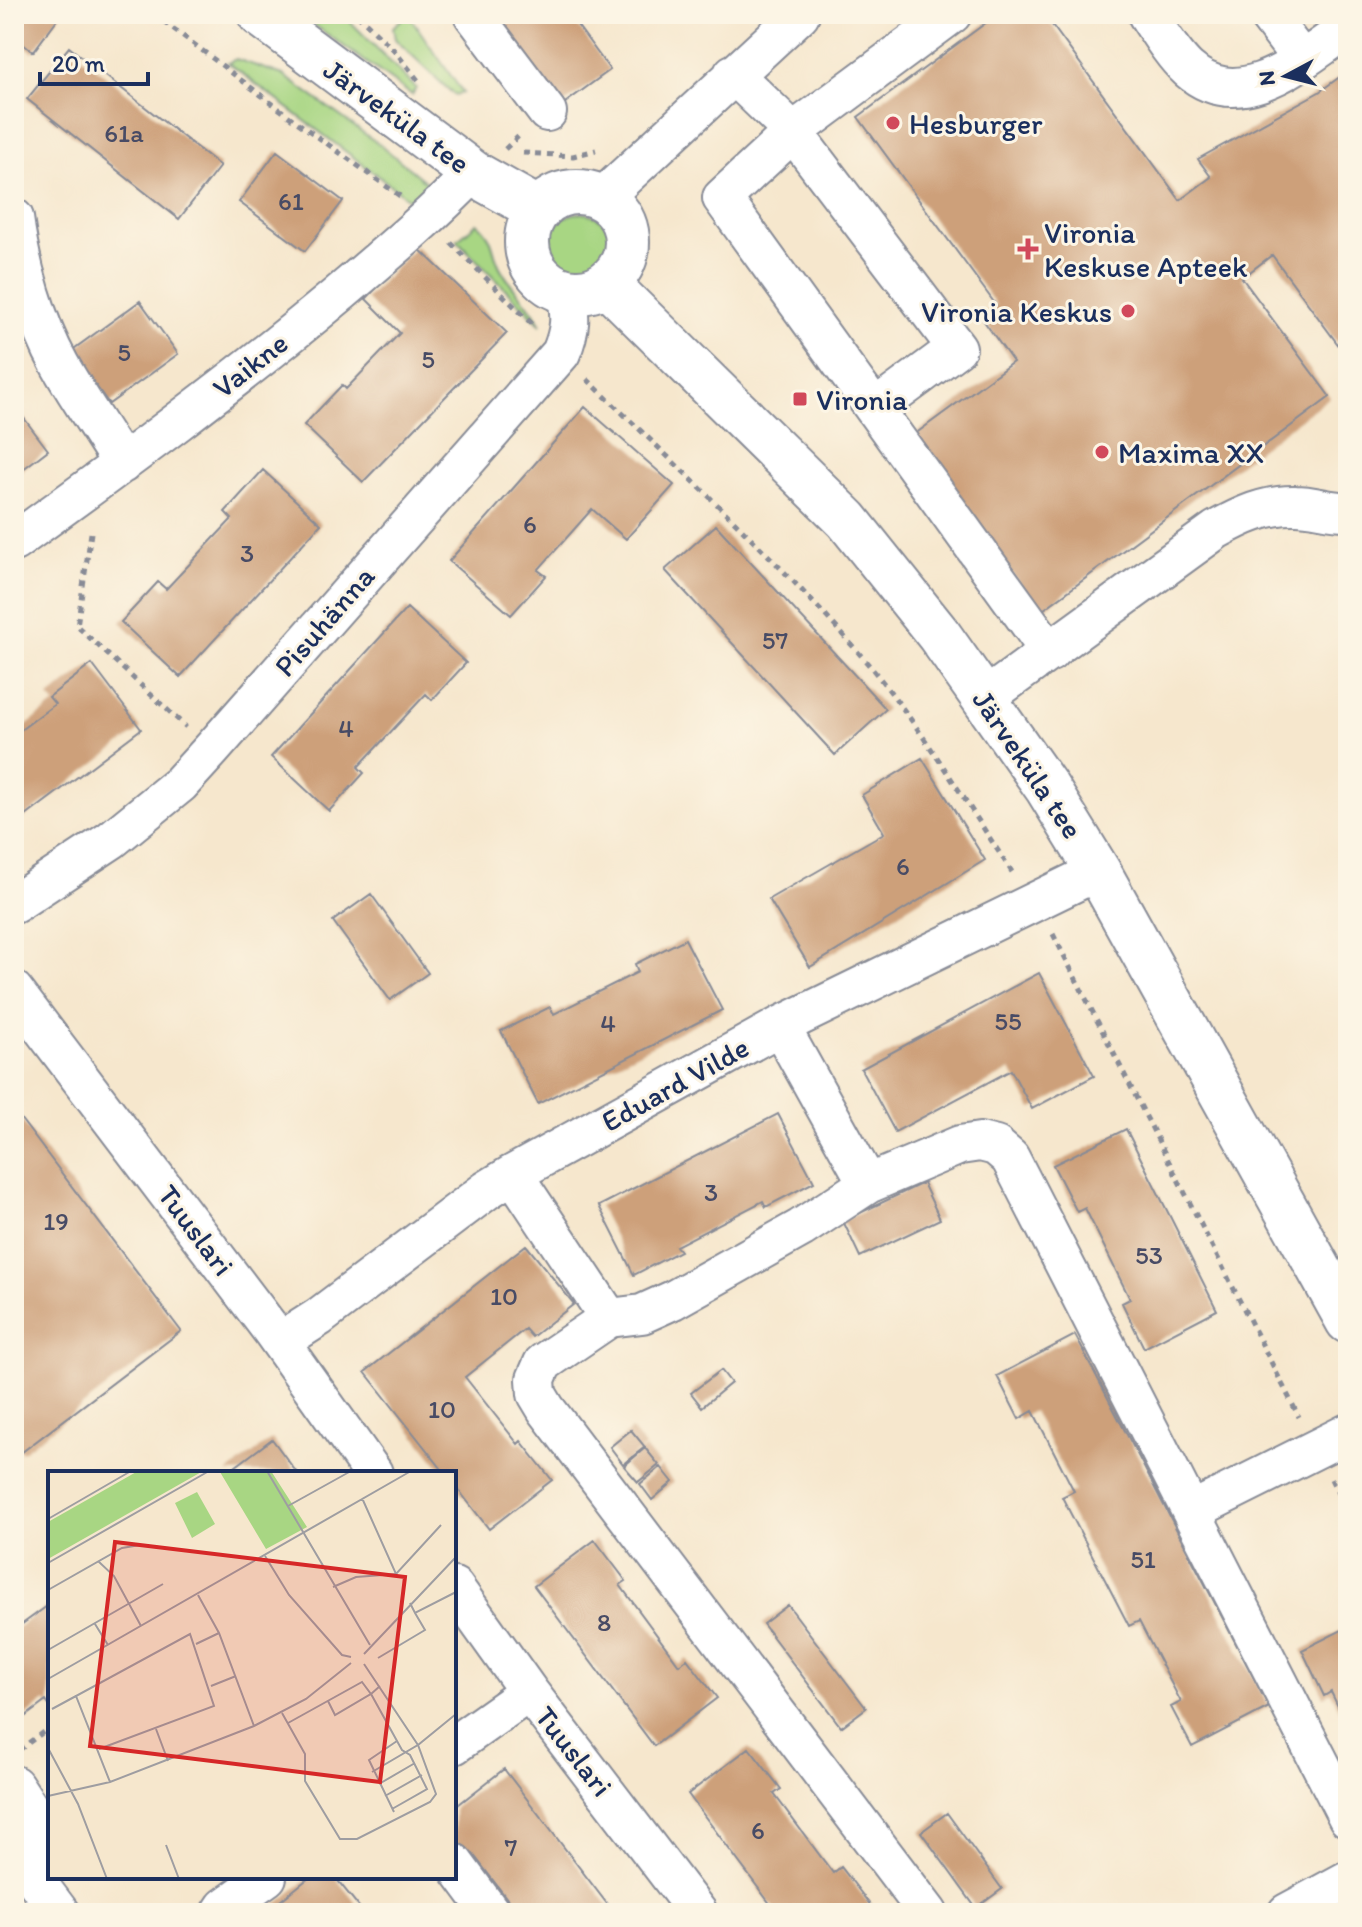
<svg xmlns="http://www.w3.org/2000/svg" width="1362" height="1927" font-family="Itim,sans-serif">
  <rect width="100%" height="100%" fill="#fcf5e5"/>
  <filter id="ink" filterUnits="userSpaceOnUse"><feTurbulence type="fractalNoise" baseFrequency=".0125" numOctaves="2"/><feDisplacementMap in="SourceGraphic" scale="16" xChannelSelector="R" yChannelSelector="G"/><feConvolveMatrix kernelMatrix="1 2 1 2 8 2 1 2 1" color-interpolation-filters="sRGB"/></filter>
  <filter id="wash" filterUnits="userSpaceOnUse"><feTurbulence type="fractalNoise" baseFrequency=".006" numOctaves="4" result="noise"/><feDisplacementMap in="SourceGraphic" scale="32" xChannelSelector="R" yChannelSelector="G"/><feGaussianBlur stdDeviation="1.8" result="paint"/><feColorMatrix in="noise" values="0 0 0 0 0 0 0 0 0 0 0 0 0 0 0 0 0 1.4 0 .05"/><feComposite in="paint" operator="in"/></filter>
  <g filter="url(#wash)">
    <rect width="100%" height="100%" fill="#f6e7cd"/>
    <!-- green -->
    <path fill="#a8d683" stroke="#628270" stroke-width="2" d="M299,14H343L416,88L412,95Z
      M408,14L463,93L454,95L395,39L393,27Z
      M236,59L283,75L383,147L427,183V201L417,205L228,63Z
      M549 245a32 32 0 1 1 64 0a32 32 0 1 1-64 0Z
      M477,223C495,238 491,249 500,267C511,289 531,303 541,325L457,240Z"/>
    <g id="blocks">
      <!-- building -->
      <path fill="#cda07a" d="M14,14H61L33,52L14,37Z
        M490,14H569L610,70L558,108Z
        M998,14H1044L1180,200L1211,177L1198,159L1319,92L1348,71V358L1272,255L1242,278L1330,397L1040,612L911,437L1013,362L981,317L996,305L858,117Z
        M69,47L220,166L179,219L27,99Z
        M277,151L343,201L305,251L239,202Z
        M416,246L507,333L363,482L304,425L342,385L346,389L400,333L366,299Z
        M140,301L178,354L109,404L71,351Z
        M14,405L48,450L14,476Z
        M585,407L674,485L626,539L592,509L538,570L546,576L511,615L449,561Z
        M263,470L321,524L180,677L121,622L158,582L166,589L232,519L225,512Z
        M716,525L886,709L835,755L665,570Z
        M407,608L466,663L432,700L426,694L358,767L364,773L329,811L271,757Z
        M92,664L141,729L14,825V735L55,704L49,697Z
        M922,758L985,860L810,967L769,899L884,833L862,795Z
        M371,894L428,973L390,1000L333,921Z
        M685,939L722,1010L538,1104L501,1031L550,1007L554,1014L638,972L635,964Z
        M1039,973L1094,1076L1032,1109L1011,1070L895,1132L861,1069Z
        M14,1110L181,1331L22,1452L14,1442Z
        M778,1114L814,1182L766,1207L763,1201L676,1246L680,1251L634,1275L599,1206Z
        M1126,1129L1217,1310L1144,1348L1122,1303L1130,1299L1085,1208L1077,1212L1053,1165Z
        M923,1183L940,1219L860,1257L843,1221Z
        M526,1245L574,1304L532,1337L525,1329L465,1377L518,1444L521,1441L552,1480L489,1529L454,1484V1473H445L365,1372Z
        M1075,1335L1269,1707L1192,1747L1171,1707L1181,1702L1139,1621L1129,1626L1062,1497L1074,1491L1033,1411L1019,1419L997,1376Z
        M721,1370L731,1383L702,1407L691,1393Z
        M631,1430L645,1447L623,1464L610,1447Z
        M272,1439L297,1473H227Z
        M645,1448L659,1465L638,1482L624,1466Z
        M661,1467L673,1482L652,1500L640,1484Z
        M595,1540L626,1581L620,1585L679,1665L687,1659L717,1698L654,1746L534,1586Z
        M50,1604V1707L46,1701L14,1725V1630Z
        M788,1605L866,1708L841,1727L763,1624Z
        M1348,1627V1727L1331,1692L1324,1696L1302,1650Z
        M749,1748L781,1789L774,1794L833,1873L841,1867L871,1906L862,1913H777L688,1794Z
        M504,1769L614,1913H518L473,1854L467,1858L454,1840V1808Z
        M947,1813L1002,1889L976,1908L921,1832Z
        M310,1877H335L364,1913H265Z"/>
    </g>
  </g>
  <g filter="url(#ink)">
    <use href="#blocks" fill-opacity="0" stroke="#888b96" stroke-width="2"/>
    <g fill="none" stroke-linecap="round" stroke-linejoin="round">
      <defs>
        <path id="minor" d="M473,14L547,112
          M1147,14C1159,32 1172,54 1188,69C1241,116 1303,59 1348,28
          M1267,14L1302,60
          M733,74L793,132L722,198L1050,652
          M602,198L800,14
          M14,218C20,265 37,324 60,365C79,399 102,431 122,464
          M876,408L957,348L793,132L952,14
          M14,542C124,463 234,382 338,295C385,255 431,217 473,173
          M985,698L1216,530C1241,516 1266,504 1296,505C1314,505 1331,512 1348,511
          M14,904L111,840L180,784L212,749L561,353C571,329 571,316 566,291
          M14,991L272,1331L373,1473
          M780,1026L868,1184
          M513,1174L609,1318
          M280,1342L319,1317L487,1190L513,1174L780,1026L1098,871
          M1192,1511L1348,1433
          M454,1587L529,1692L698,1913
          M454,1745L529,1692
          M14,1785L37,1820L36,1881L60,1913
          M454,1863L491,1913
          M221,1913L225,1907L267,1877
          M928,1913L546,1409L537,1394L536,1379L543,1363L609,1318L642,1314L673,1300L801,1228L868,1184L960,1145L980,1142L996,1146L1010,1158L1348,1818
          M1287,1913L1348,1880"/>
        <path id="major" d="M260,14L473,173L539,210
          M527 242a50 50 0 1 1 100 0a50 50 0 1 1-100 0Z
          M606,283L847,520L939,635L1047,788L1098,871L1348,1321"/>
      </defs>
      <!-- minor casing -->
      <use href="#minor" stroke="#888b96" stroke-width="42"/>
      <!-- major casing -->
      <use href="#major" stroke="#888b96" stroke-width="48"/>
      <!-- path -->
      <path stroke="#888b96" stroke-width="5" stroke-dasharray="6 6" stroke-linecap="butt" d="M154,14L294,120L400,196
        M357,14L394,50L418,80
        M505,149L521,134
        M523,153L573,156L596,150
        M451,243L532,324
        M587,379C676,465 768,550 850,643C912,712 961,795 1012,872
        M91,533L77,626L186,727
        M1053,934L1299,1417
        M1331,1479L1348,1514
        M19,1750L50,1727"/>
      <!-- minor -->
      <use href="#minor" stroke="#fff" stroke-width="38"/>
      <!-- major -->
      <use href="#major" stroke="#fff" stroke-width="44"/>
    </g>
  </g>
  <!-- markers -->
  <g fill="#d1495b" stroke="#fcf5e5" stroke-width="3">
    <circle cx="893" cy="123" r="8"/>
    <path d="M1024 237h8v8h8v8h-8v8h-8v-8h-8v-8h8z"/>
    <circle cx="1128" cy="311" r="8"/>
    <rect x="792" y="391" width="16" height="16" rx="4"/>
    <circle cx="1102" cy="452" r="8"/>
  </g>
  <g text-anchor="middle" dominant-baseline="central" stroke-width="6" stroke-linejoin="round" paint-order="stroke">
    <!-- number labels -->
    <g font-size="26" fill="#484b65">
      <text x="124" y="133">61a</text>
      <text x="291" y="201">61</text>
      <text x="124" y="352">5</text>
      <text x="428" y="359">5</text>
      <text x="530" y="524">6</text>
      <text x="247" y="553">3</text>
      <text x="775" y="640">57</text>
      <text x="346" y="728">4</text>
      <text x="903" y="866">6</text>
      <text x="1008" y="1021">55</text>
      <text x="608" y="1023">4</text>
      <text x="711" y="1192">3</text>
      <text x="56" y="1221">19</text>
      <text x="1149" y="1255">53</text>
      <text x="504" y="1296">10</text>
      <text x="442" y="1409">10</text>
      <text x="1143" y="1559">51</text>
      <text x="604" y="1622">8</text>
      <text x="758" y="1830">6</text>
      <text x="511" y="1847">7</text>
    </g>
    <!-- street labels -->
    <g font-size="30" fill="#1b2f5e" stroke="#fcf5e5">
      <text transform="translate(397 116) rotate(36)">Järveküla tee</text>
      <text transform="translate(250 365) rotate(-38)">Vaikne</text>
      <text transform="translate(324 621) rotate(-49)">Pisuhänna</text>
      <text transform="translate(1028 764) rotate(56)">Järveküla tee</text>
      <text transform="translate(675 1084) rotate(-29)">Eduard Vilde</text>
      <text transform="translate(196 1230) rotate(53)">Tuuslari</text>
      <text transform="translate(574 1751) rotate(52)">Tuuslari</text>
    </g>
    <!-- poi labels -->
    <g font-size="30" fill="#1b2f5e" stroke="#fcf5e5" text-anchor="start">
      <text x="909" y="123">Hesburger</text>
      <text x="1044" y="232">Vironia<tspan x="1044" dy="34">Keskuse Apteek</tspan></text>
      <text x="1112" y="311" text-anchor="end">Vironia Keskus</text>
      <text x="816" y="399">Vironia</text>
      <text x="1118" y="452">Maxima XX</text>
    </g>
  </g>
  <!-- overview -->
  <g transform="translate(48 1471)">
    <rect width="408" height="408" fill="#f6e7cd"/>
    <path d="M90,0H155L0,88V51ZM223,0L259,56L218,78L172,1ZM149,21L167,53L144,67L127,32Z" fill="#a8d683"/>
    <path fill="none" stroke="#9e9da1" stroke-width="2" d="M219,0L322,174M314,27L348,103L393,54M240,35L303,0M0,48L83,0M217,85L241,124L294,184L303,186M50,90L66,105L93,155M0,92L161,0M285,116L308,106L348,103M0,119L74,77L92,74M150,124L171,162L206,255M362,132L367,142L408,121M47,153L60,174M148,173L171,162M0,179L115,113M316,183L408,86M330,187L377,159L367,142M316,193L370,274L408,243M0,208L363,0M163,215L188,205M280,230L287,244L323,223L354,279L362,284L379,318L344,338M4,238L28,225M234,242L257,283V310L292,368H309L382,331L388,323L370,274L324,301M240,252L314,211L323,223L332,215M108,258L120,290M0,277L30,333L59,408M51,278L166,235L142,163L28,225L62,311M331,313L367,292M0,325L62,311L206,255L258,228L303,192M337,325L374,304M346,341L321,289L349,270M118,374L131,408"/>
    <path fill="#d62828" fill-opacity="0.15" stroke="#d62828" stroke-width="4" d="M67,71L357,106L332,311L42,275Z"/>
    <rect width="408" height="408" fill="none" stroke="#1b2f5e" stroke-width="4"/>
  </g>
  <!-- margin -->
  <rect width="1362" height="1927" fill="none" stroke="#fcf5e5" stroke-width="48"/>
  <!-- north arrow -->
  <g transform="translate(1286 76) rotate(263)" stroke="#fcf5e5" stroke-width="6" paint-order="stroke">
  <path d="M0-6L14 30L0 20L-14 30Z" fill="#1b2f5e"/>
  <text y="-12" font-size="22" font-weight="bold" text-anchor="middle" fill="#1b2f5e">N</text>
  </g>
  <!-- scale -->
  <path d="M40 72v12h108v-12" fill="none" stroke="#1b2f5e" stroke-width="4"/>
  <text x="52" y="72" font-size="24" fill="#1b2f5e" stroke="#fcf5e5" stroke-width="6" paint-order="stroke">20 m</text>
</svg>
